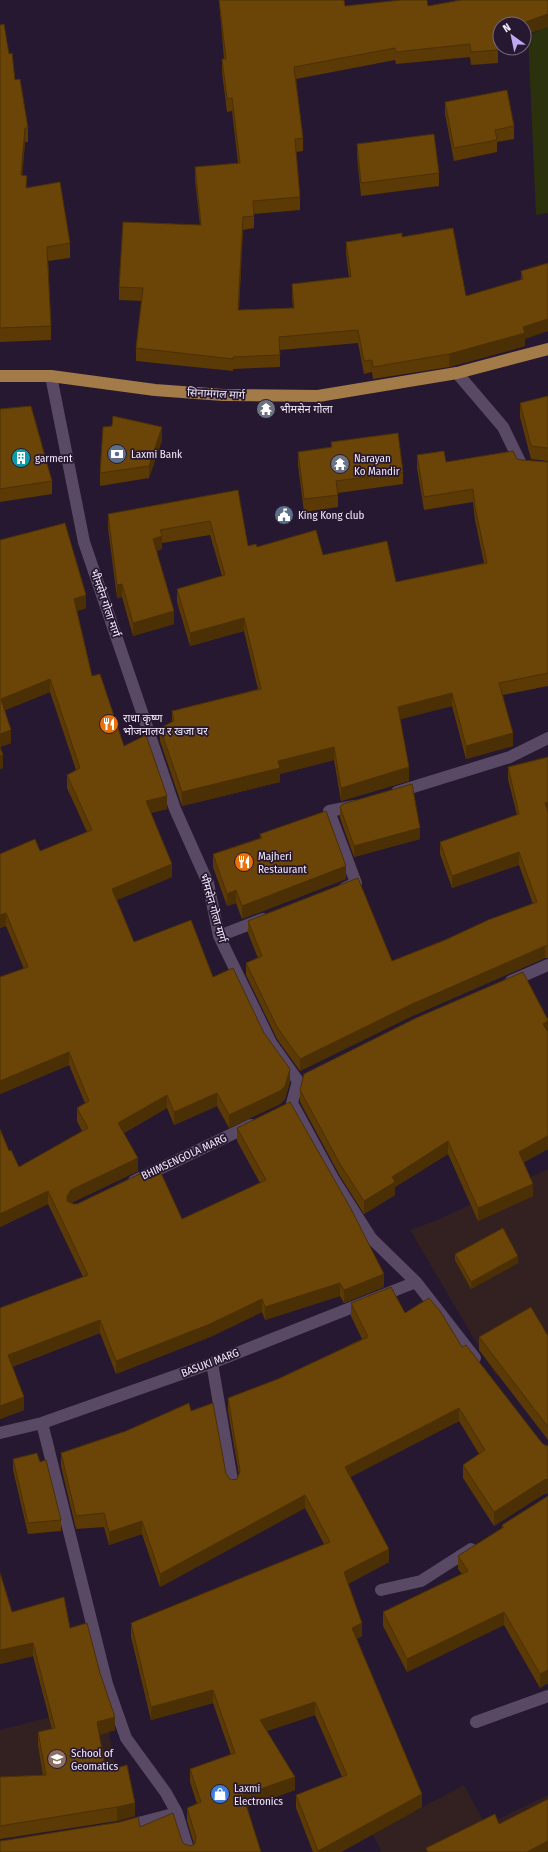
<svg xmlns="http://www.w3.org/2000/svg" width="548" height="1852" font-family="'Fira Sans Condensed','Noto Sans Devanagari',sans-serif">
  <rect width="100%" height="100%" fill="#261830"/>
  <!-- education -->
  <path fill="#332020" d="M548,1169V1348L496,1376L410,1230L435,1221Z
    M104,1703L119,1789L0,1828V1730Z
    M464,1785L486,1825L548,1795V1852H382L372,1834Z"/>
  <!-- green -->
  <path fill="#2a310c" d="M548,27V213L536,215L528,35Z"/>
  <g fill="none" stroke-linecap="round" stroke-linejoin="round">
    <!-- minor -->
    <path stroke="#594964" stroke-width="12" d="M457,373L503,427L522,466L548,468
      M51,376L84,542L175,809L208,883L219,936L271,1043L298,1081L292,1103L334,1180L371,1238L416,1282L475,1358
      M397,792L510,757L548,738
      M345,888L356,883L329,811L355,806
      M219,936L263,919
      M511,981L548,965
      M134,1181L251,1125
      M212,1363L233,1486
      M42,1423L107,1684L126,1738L166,1793L177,1813L189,1852
      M0,1433L42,1423L212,1363L416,1282
      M381,1590L421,1581L471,1549
      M476,1722L548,1696
      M123,1827L177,1813"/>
    <!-- major -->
    <path stroke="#a37b48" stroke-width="12" d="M0,376H51L155,390L223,395L318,396L457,373L548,349"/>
  </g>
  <!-- wall -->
  <path fill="#5c3a06" d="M219,0H344L345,6H428L548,27L524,35V24L497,45L498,50V63L471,65L470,57L396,64L395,60L296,79L303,138V151L296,152L300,197V210L254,214V228L243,230L239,310L293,308L292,296V284L349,278L346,254V242L402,237L466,296L521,280V271L548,263L525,339V346L449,367L373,379L372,372L364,374L358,343L280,350V367L233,369V371L136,361V348L142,301L119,300V287L200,225L195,180V167L238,163L232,111L227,112L222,72V59H224Z
    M0,25L9,54L15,80L28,128V142H25L22,176L27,188L70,243V258L48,261L51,326V340L0,342Z
    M445,102L514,126V139L497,142V152L454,161L445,114Z
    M357,144L439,173V186L361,196L357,156Z
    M548,396V461L531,459L520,417V403Z
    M0,409L52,481V494L0,502Z
    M162,440L149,478L100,486V473Z
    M331,442L403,472V484L338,493V507L304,512L298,465V452L331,448Z
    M417,455L446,462L517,459L521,460L548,462V686L503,695L513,746L466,759L452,706L400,719L409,781L341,801L334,760L280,774V782L182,806L160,741V728L172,722V711L258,689L244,631L190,646L177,602V589L222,576L210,535L162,543V549L157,551L174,624L133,636L122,597L117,598L108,528V514L238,490L248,546L257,547L323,555L396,582L484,563L475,520L473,502L424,510L417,468Z
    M0,540L86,608L77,611L92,676L124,746L167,809L151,813L172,877L117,900L134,942L213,977L264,1033L290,1082L285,1099L280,1104L229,1128L217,1106L174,1125L167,1108L124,1133L138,1171L71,1203L73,1204H77L150,1179L182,1219L260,1183L237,1141V1128L384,1287L344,1303L340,1296L265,1320L262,1312L210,1337L116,1374L100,1333L12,1367L24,1410L0,1419V1308L83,1277L48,1204L0,1227V1129L9,1151L19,1167L82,1131L77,1121V1108L85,1103L69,1065L0,1094V977L24,969L6,926L0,928V854L40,851L87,832L67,788V775L76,770L50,692L5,710L11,743L0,747L3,768L0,769Z
    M548,757V958H545L410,1017L300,1071L277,1039L246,975V963L258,958L248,933V921L392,961L533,904L519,865L452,888L440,854V842L517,815L508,779V767Z
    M340,807L420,839L354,857L340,818Z
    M260,834L346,879L242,919L236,903L227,906L213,867V854L260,838Z
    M300,1090L548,1149L524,1162L533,1196L478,1221L448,1154L395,1187V1195L364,1214L340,1176L300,1102Z
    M455,1254L518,1263L471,1289L455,1260Z
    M351,1303L405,1313L462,1347L542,1443L546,1446L548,1445V1493L544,1494L494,1526L463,1478V1465L479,1454L459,1421L350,1477L389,1562L348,1584L362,1636L357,1639L422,1807L341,1852H313L296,1808V1795L342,1777L315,1715L267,1731L295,1790L247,1807L261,1852L1,1841L140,1827L182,1841L184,1844L191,1846L194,1844L187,1821V1808L197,1804L190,1782V1769L231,1755L213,1703L151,1720L131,1637V1623L324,1544L305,1508L160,1587L142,1534L109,1545L104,1527L76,1529L61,1466V1453L191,1411L226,1474L231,1480L237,1479L239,1475L228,1411V1398L278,1379L362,1339L351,1316Z
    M548,1336V1440L479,1350V1337Z
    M13,1459L40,1462L61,1520V1531L28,1534L13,1470Z
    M548,1496V1683L540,1688L504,1625L407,1672L383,1626V1612L462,1574L458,1569V1556L502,1528V1525Z
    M0,1573L12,1612L70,1628L100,1673L115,1730L99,1735L106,1771L135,1816L117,1821L0,1839V1777L43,1775L38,1745V1732L52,1729L33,1656L0,1664Z"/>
  <!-- shaded-wall -->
  <path fill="#4b3005" d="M548,14V27L524,35V24H520Z
    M500,31V44L494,46V33Z
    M25,128V142L21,190V175Z
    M243,217V230L238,323V310Z
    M548,319V331L525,339V346L449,367V354L523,327Z
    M162,427V440L149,478V466Z
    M162,536V549L153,552V539Z
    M122,584V597L117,598V585Z
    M86,595V608L74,612V599Z
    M174,611V624L133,636V623Z
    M244,618V631L190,646V633Z
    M50,679V692L1,712V699Z
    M452,693V706L398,720V707Z
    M11,730V743L0,747V734Z
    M513,733V746L466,759V746Z
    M334,747V760L280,774V782L182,806V792L278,761Z
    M3,755V768L0,769V756Z
    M409,767V781L341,801V788Z
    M167,796V809L146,814V801Z
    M548,802V815L545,803Z
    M420,828V839L354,857V846Z
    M519,852V865L452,888V876Z
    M172,864V877L112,902V889Z
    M346,866V879L242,919V906Z
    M236,890V903L227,906V894Z
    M6,913V926L0,928V915Z
    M545,946V958L410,1017L300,1071V1059L410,1005Z
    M548,1021V1034L543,1024Z
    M69,1052V1065L0,1094V1081Z
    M290,1069V1082L285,1099L280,1104L229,1128V1115Z
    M217,1093V1106L174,1125V1112Z
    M167,1095V1108L118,1136V1123Z
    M548,1136V1149L519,1165V1152Z
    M448,1141V1154L395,1187V1195L364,1214V1201L392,1177Z
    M138,1158V1171L71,1203L67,1209V1196L71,1190Z
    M533,1184V1196L478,1221V1208Z
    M48,1191V1204L0,1227V1214Z
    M518,1256V1263L471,1289V1282Z
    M384,1274V1287L344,1303V1290Z
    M340,1283V1296L265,1320V1307Z
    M262,1299V1312L210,1337L116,1374V1361Z
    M100,1320V1333L8,1368V1355Z
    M24,1397V1410L0,1419V1406Z
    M459,1408V1421L345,1480V1467Z
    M548,1479V1493L544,1494L494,1526V1512L544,1480Z
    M305,1495V1508L160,1587V1574Z
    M142,1521V1534L109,1545V1532Z
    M389,1549V1562L344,1586V1572Z
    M504,1612V1625L407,1672V1659Z
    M362,1623V1636L352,1641V1628Z
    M33,1643V1656L0,1664V1650Z
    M548,1670V1683L540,1688V1674Z
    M213,1690V1703L151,1720V1707Z
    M315,1702V1715L260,1733V1720Z
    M115,1717V1730L97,1736V1722Z
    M295,1777V1790L243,1809V1795Z
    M422,1794V1807L341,1852H318V1851Z
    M135,1803V1816L117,1821V1807Z
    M548,1841V1851L545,1852H527Z"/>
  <!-- building -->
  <path fill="#6b4407" stroke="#4b3005" d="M219,0H344L345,6L401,0H427L428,6L461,0H548V14L520,24H500V31L494,33L498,50L471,52L470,44L396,52L395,48L294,67L303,138L295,139L300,197L253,201L254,216L243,217L238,310L294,308L292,284L351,277L346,242L402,233V237L453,228L466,296L523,279L521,271L548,263V319L523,327L525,333L449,354L373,367L372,360L364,361L358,330L279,337L280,355L233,357V359L136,348L143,288L119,287L123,222L201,225L195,167L240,163L232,98L227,99L222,59H226Z
    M4,24L9,54L12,53L15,80L20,79L28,128H25L21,175L27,176L26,188L60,182L70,243L47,247L51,326L0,328V25Z
    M507,90L514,126L495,130L497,140L454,148L445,102Z
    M434,134L439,173L361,183L357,144Z
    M548,396V448L531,446L520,403Z
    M31,406L52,481L0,489V409Z
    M113,416L162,427L149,466L100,473L103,427L112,426Z
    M398,433L403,472L336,481L338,495L304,499L298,452L332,447L331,442Z
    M444,451L446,462L513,451L517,459L521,460L548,462V673L499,683L513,733L466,746L452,693L398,707L409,767L341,788L334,747L278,761L280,768L182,792L160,728L174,721L172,711L261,689L244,618L190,633L177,589L225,575L210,521L160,530L162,536L153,539L174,611L133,623L122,584L117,585L108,514L238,490L248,546L256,544L257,547L316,530L323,555L387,541L396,582L487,563L475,507L473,489L424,497L417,455Z
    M65,523L86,595L74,599L92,676L100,674L124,746L146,735L167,796L146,801L172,864L112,889L134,942L191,920L213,977L233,968L264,1033L290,1069L285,1086L280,1091L229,1115L217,1093L174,1112L167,1095L118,1123L138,1158L71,1190L67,1196V1201L73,1204H77L146,1171L150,1179L161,1173L182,1219L266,1180L237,1128L290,1102L351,1209L384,1274L344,1290L340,1283L265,1307L262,1299L210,1324L116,1361L100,1320L8,1355L24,1397L0,1406V1308L88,1275L48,1191L0,1214V1129L9,1151L11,1150L19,1167L88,1128L77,1108L89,1101L69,1052L0,1081V977L28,967L6,913L0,915V854L35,839L40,851L92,830L67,775L80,768L50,679L1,699L11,730L0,734V540Z
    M0,747L3,755L0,756Z
    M548,757V802L545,803L548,812V945L545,946L410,1005L300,1059L277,1027L246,963L262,956L248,921L358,878L392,961L443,941L488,920L537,902L519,852L452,876L440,842L519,814L508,767Z
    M412,784L420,828L354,846L340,807L343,804Z
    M326,811L346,866L242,906L236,890L227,894L213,854L262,838L260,834Z
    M523,972L548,1020V1021L543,1024L548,1032V1136L519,1152L533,1184L478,1208L448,1141L392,1177L395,1182L364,1201L340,1164L300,1090L304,1074L416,1018Z
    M503,1228L518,1256L471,1282L455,1254Z
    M391,1287L405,1313L429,1298L440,1311L462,1347L466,1345L542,1443L546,1446L548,1445V1479L544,1480L494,1512L463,1465L485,1450L459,1408L345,1467L389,1549L344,1572L362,1623L352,1628L422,1794L318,1851L296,1795L347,1775L315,1702L260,1720L295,1777L243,1795L261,1852H0V1841H1L120,1822L138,1817L140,1827L173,1813L182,1841L184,1844L191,1846L195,1844L196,1837L187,1808L201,1802L190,1769L235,1753L213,1690L151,1707L131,1623L330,1542L305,1495L160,1574L142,1521L109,1532L104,1513L76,1516L61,1453L126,1431L189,1403L191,1411L213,1403L226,1474L231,1480L237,1479L240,1471L228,1398L278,1379L368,1337L351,1303Z
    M531,1307L548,1336V1427L479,1337Z
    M37,1453L40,1462L46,1460L61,1520L28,1523L13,1459Z
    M548,1496V1670L540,1674L504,1612L407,1659L383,1612L468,1571L458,1556L504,1527L502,1525Z
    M0,1573L12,1612L64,1597L70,1628L87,1623L100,1673L115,1717L97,1722L106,1771L127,1765L135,1803L117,1807L0,1826V1777L46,1775L38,1732L55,1728L33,1643L0,1650Z
    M548,1799V1841L527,1852H428L426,1848L495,1814L499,1824Z"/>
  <!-- icons -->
  <defs>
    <symbol id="temple-disc" viewBox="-11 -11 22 22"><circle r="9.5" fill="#6b7280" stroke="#261830"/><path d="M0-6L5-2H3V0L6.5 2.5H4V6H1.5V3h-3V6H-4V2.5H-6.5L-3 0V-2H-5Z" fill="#fff"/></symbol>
    <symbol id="bank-disc" viewBox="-11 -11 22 22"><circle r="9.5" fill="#5c6f8a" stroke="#261830"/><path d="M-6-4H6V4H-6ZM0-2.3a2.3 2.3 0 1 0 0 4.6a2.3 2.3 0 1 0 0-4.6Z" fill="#fff"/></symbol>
    <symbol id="building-disc" viewBox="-11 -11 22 22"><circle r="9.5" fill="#0f9aa8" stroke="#261830"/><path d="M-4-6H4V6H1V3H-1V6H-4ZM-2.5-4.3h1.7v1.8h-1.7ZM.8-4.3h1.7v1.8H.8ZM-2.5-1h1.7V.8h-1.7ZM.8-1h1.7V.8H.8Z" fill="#fff"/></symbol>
    <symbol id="civic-disc" viewBox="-11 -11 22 22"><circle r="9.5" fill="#5c6f8a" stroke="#261830"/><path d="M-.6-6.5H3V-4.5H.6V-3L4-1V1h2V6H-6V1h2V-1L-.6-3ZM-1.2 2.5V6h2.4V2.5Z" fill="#fff"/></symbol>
    <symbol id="restaurant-disc" viewBox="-11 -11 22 22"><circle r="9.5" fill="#e8710a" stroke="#261830"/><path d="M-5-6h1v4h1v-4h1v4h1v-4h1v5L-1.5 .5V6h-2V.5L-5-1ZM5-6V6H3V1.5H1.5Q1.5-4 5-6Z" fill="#fff"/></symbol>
    <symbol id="university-disc" viewBox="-11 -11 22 22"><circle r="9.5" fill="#8d6e63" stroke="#261830"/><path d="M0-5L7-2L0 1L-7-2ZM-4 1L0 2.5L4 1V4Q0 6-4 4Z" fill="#fff"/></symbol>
    <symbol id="shop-disc" viewBox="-11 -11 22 22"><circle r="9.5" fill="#3f7fe0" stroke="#261830"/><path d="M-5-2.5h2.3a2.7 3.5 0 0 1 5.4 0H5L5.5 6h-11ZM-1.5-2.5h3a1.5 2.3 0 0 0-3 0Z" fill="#fff"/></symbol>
  </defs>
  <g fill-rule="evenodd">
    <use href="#temple-disc" x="255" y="398" width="22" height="22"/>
    <use href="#bank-disc" x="106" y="443" width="22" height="22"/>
    <use href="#building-disc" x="10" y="447" width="22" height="22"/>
    <use href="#temple-disc" x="329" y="453" width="22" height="22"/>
    <use href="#civic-disc" x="273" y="504" width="22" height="22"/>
    <use href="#restaurant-disc" x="98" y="713" width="22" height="22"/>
    <use href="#restaurant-disc" x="233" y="851" width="22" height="22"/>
    <use href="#university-disc" x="46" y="1748" width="22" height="22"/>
    <use href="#shop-disc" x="209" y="1783" width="22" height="22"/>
  </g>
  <g text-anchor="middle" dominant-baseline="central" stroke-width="3.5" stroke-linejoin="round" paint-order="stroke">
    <!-- street labels -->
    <g font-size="11" fill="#f2e9f9" stroke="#261830">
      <text transform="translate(216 394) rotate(3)">सिनामंगल मार्ग</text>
      <text transform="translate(105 603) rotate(71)">भीमसेन गोला मार्ग</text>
      <text transform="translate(213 908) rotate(74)">भीमसेन गोला मार्ग</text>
      <text transform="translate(184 1157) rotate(-25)">BHIMSENGOLA MARG</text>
      <text transform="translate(210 1363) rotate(-21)">BASUKI MARG</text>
    </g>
    <!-- poi labels -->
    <g font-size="11" fill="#f2e9f9" stroke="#261830" text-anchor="start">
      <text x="280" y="409">भीमसेन गोला</text>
      <text x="131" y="454">Laxmi Bank</text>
      <text x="35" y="458">garment</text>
      <text x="354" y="458">Narayan<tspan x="354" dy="13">Ko Mandir</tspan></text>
      <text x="298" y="515">King Kong club</text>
      <text x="123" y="718">राधा कृष्ण<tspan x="123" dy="13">भोजनालय र खजा घर</tspan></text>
      <text x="258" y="856">Majheri<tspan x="258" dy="13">Restaurant</tspan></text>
      <text x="71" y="1753">School of<tspan x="71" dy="13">Geomatics</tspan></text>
      <text x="234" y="1788">Laxmi<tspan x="234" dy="13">Electronics</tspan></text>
    </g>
  </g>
  <!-- north arrow -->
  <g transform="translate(512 36) rotate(327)"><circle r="19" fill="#261830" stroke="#786c80"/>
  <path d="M0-3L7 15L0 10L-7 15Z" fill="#c0a8f3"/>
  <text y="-6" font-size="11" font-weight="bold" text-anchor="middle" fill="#f2e9f9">N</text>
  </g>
</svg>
